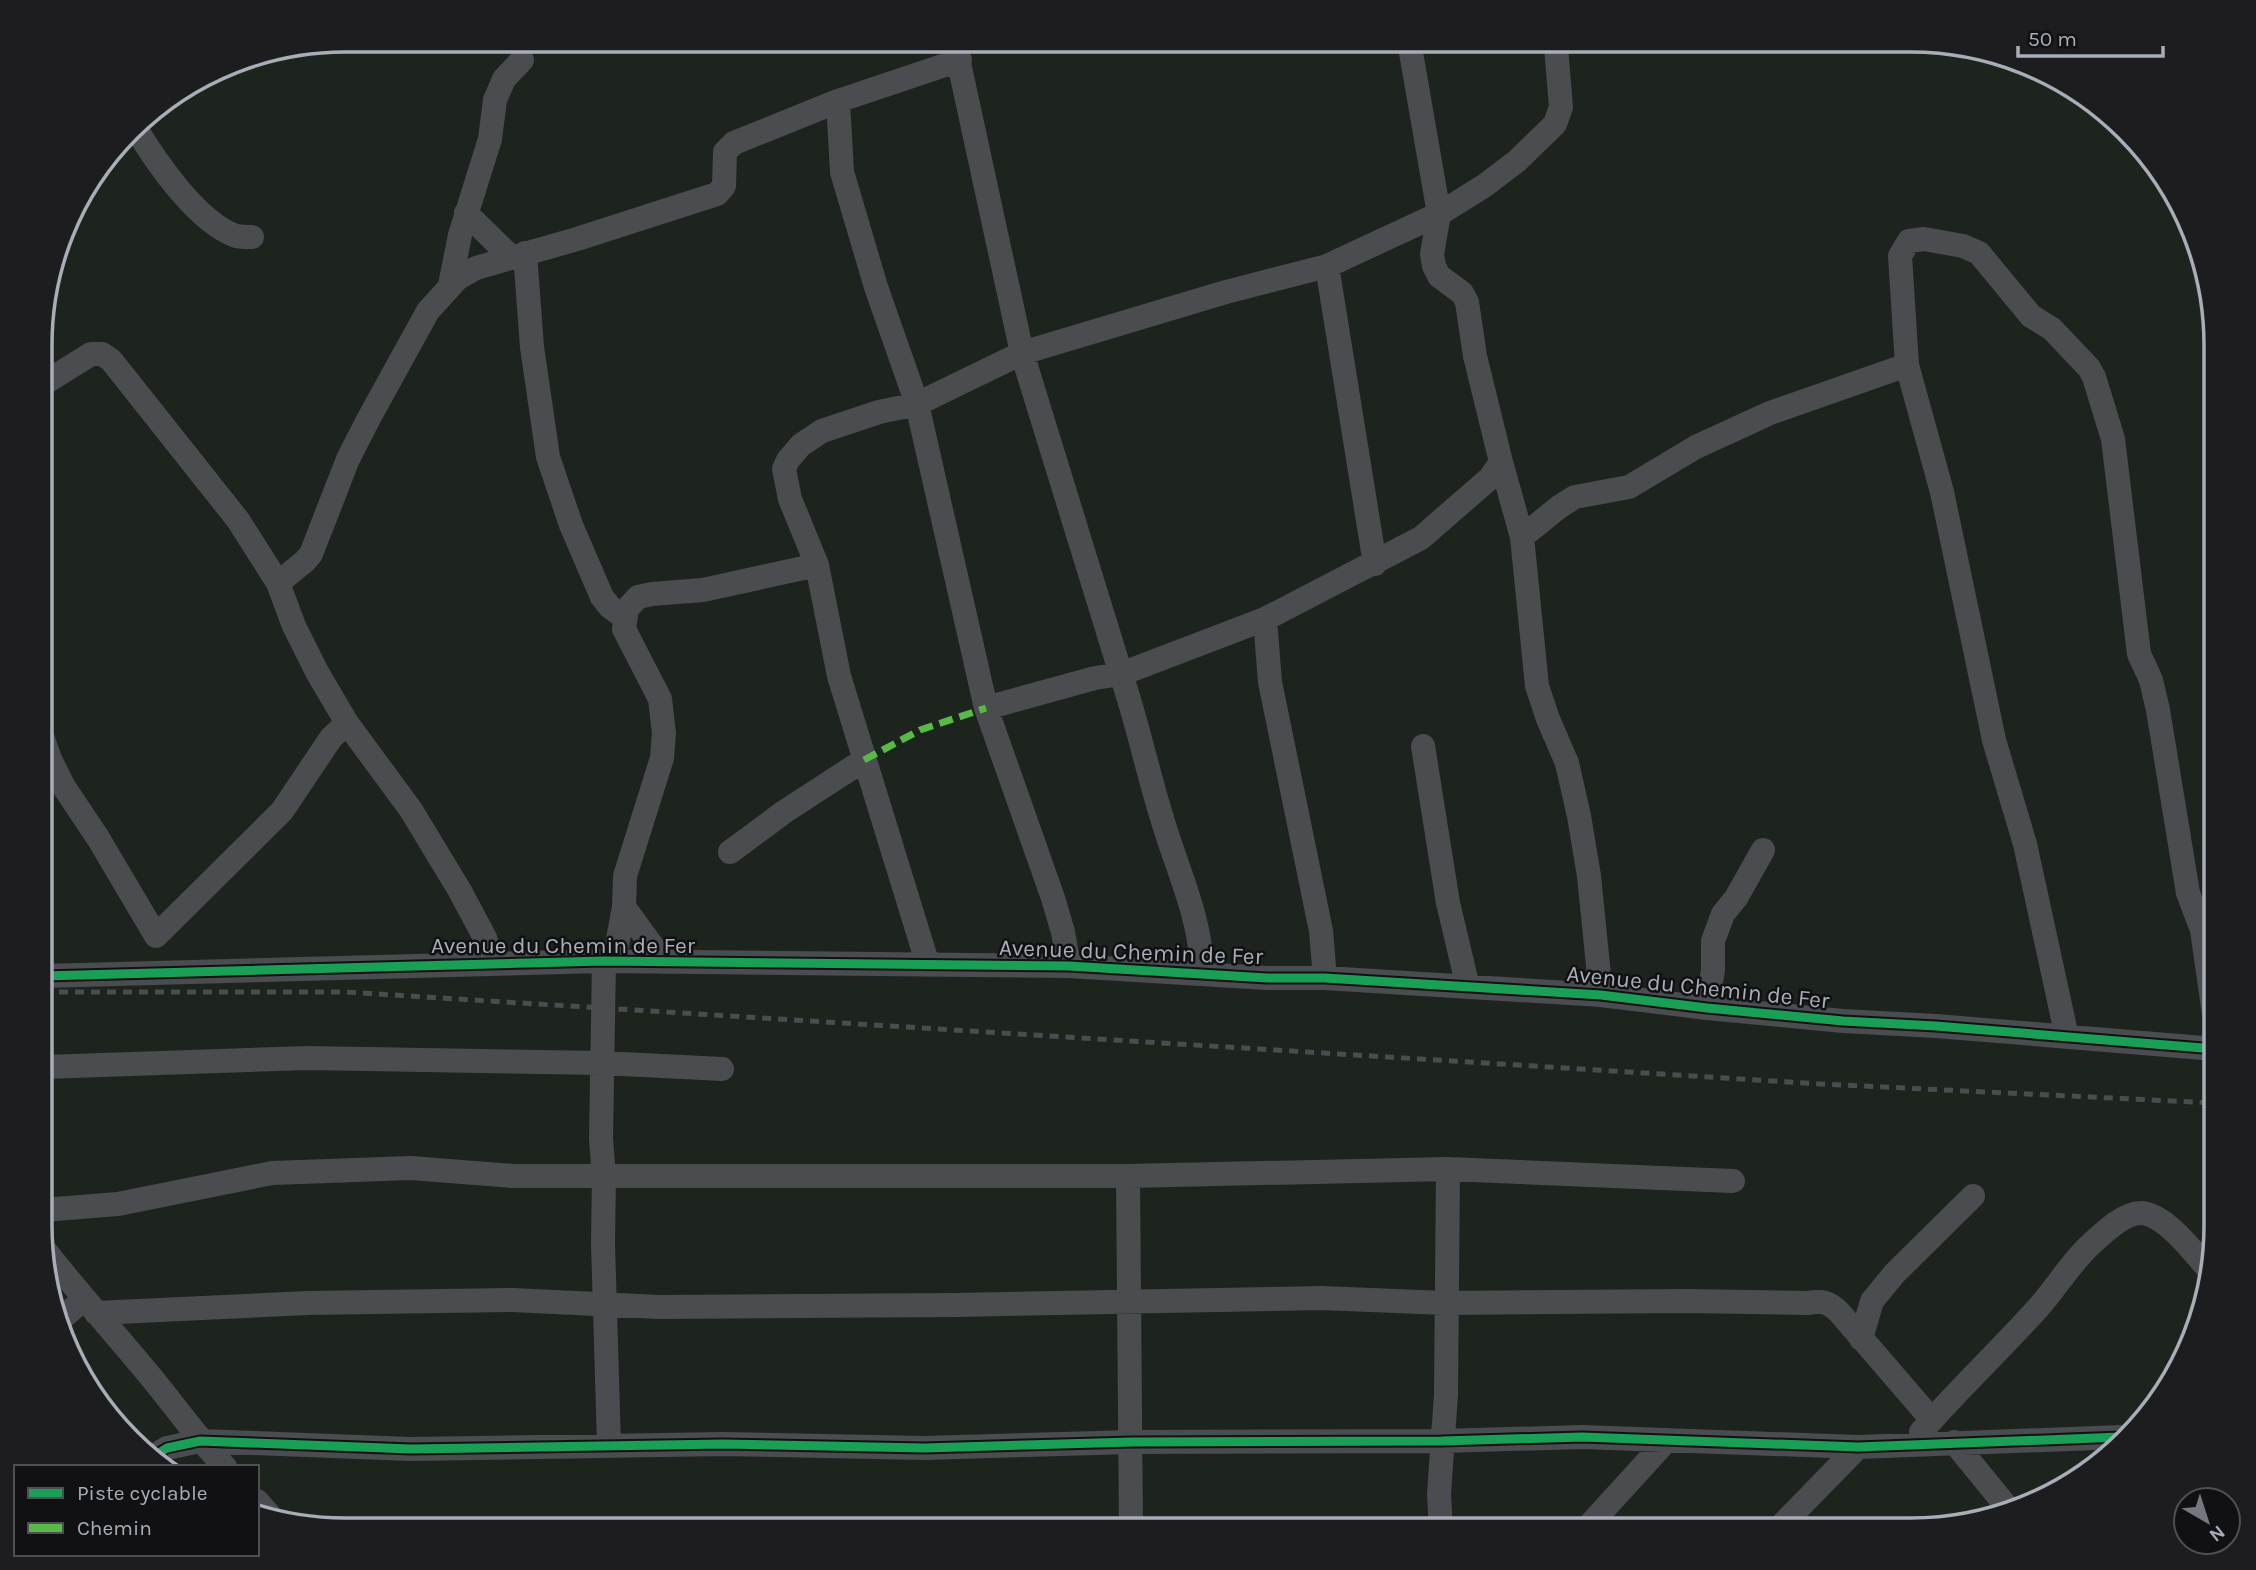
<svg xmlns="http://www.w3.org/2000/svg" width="2256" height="1570" font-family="Karla,sans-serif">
  <rect width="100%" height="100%" fill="#171717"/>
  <!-- green -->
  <path fill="#1d241e" d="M346,40L1930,41L2009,57L2096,103L2175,193L2215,326V1244L2199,1323L2153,1410L2046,1498L1911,1530L326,1529L257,1515V1467H160L81,1377L43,1264V306L72,210L144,116L229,63Z"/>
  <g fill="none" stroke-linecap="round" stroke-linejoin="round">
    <!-- minor -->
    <path stroke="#4b4c50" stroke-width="24" d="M954,40L1022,353L1121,674L1265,619
      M838,101L842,172L876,287L917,404L986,708L1053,898L1063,932L1069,966
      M135,127C156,162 197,222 236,236C240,237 247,237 252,237
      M466,213L511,257
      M525,253L532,347L548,457L571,525L602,597L610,607L624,617
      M1327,266L1375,564
      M450,285L460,235L490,139L495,100L504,79L522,60
      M43,384L91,354H102L111,360L238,520L278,583L294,626L317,672L347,723L411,810L460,891L485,938L493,963
      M1501,462L1522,537L1537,686L1548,719L1567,763L1579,816L1589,876L1601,995
      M1522,537L1559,507L1575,497L1629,487L1696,447L1770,413L1907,365
      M278,583L305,561L311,554L348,459L369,418L428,311L458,278L476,268L577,239L717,194L724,186L725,152L734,143L838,101L960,60
      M986,708L1095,678L1121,674C1137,721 1147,770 1162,818C1177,870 1202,919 1202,974
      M43,739L50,759L64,787L98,838L156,936L282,811L331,738L347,723
      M1423,746L1448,903L1468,987
      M730,852L784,812L864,760
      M624,907L664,962
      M604,961L601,1139L604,1176L603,1243L609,1445
      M614,961L624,907L625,876L662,758L664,733L660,699L624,629L627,609L638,597L652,594L703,590L817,565
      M928,965L839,676L817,565L790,499L784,469L788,460L801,445L822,431L879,412L917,404L1022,353L1226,292L1327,266L1439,214L1484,186L1517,161L1555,124L1561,107L1556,47
      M43,976L604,961L1069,966L1267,978H1325L1601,995L1707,1008L1843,1021L1936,1026L2215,1049
      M1325,978L1321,931L1270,682L1265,619L1421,538L1490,478L1501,462L1475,356L1467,302L1462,293L1439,276L1434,266L1432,254L1439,214L1409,41
      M1707,1008L1713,970V941L1723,914L1736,898L1763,850
      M2067,1037L2025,844L1994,740L1942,492L1907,365L1900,256L1909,241L1924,239L1963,246L1979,253L2031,316L2052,329L2089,368L2094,377L2113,439L2139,654L2151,680L2158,710L2188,893L2202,930L2215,1021
      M43,1067L308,1058L602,1063L722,1069
      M1128,1176L1131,1529
      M43,1210L118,1204L272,1173L411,1168L513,1176H1128L1448,1169L1733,1181
      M43,1248C76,1290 112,1330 146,1371C173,1403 196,1437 225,1467
      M96,1313L308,1303L512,1300L660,1307L956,1305L1321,1298L1445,1303L1687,1301L1807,1303C1822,1301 1828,1301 1839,1312L1932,1420
      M61,1319L84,1299
      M1861,1339L1872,1301L1895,1273L1973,1196
      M1921,1432C1959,1389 2000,1350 2038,1308C2056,1288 2070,1264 2089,1246C2102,1234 2124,1212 2142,1213C2166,1215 2195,1254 2210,1271
      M1954,1442L2007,1507
      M152,1457L167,1448L200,1441L411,1449L723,1444L924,1448L1132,1442L1442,1441L1582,1437L1858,1447L2121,1437
      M257,1501L272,1518
      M1441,1530L1439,1494L1446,1394L1448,1169
      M1585,1530L1667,1440
      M1777,1530L1858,1447"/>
    <!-- rail -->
    <path stroke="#4b4c4f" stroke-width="5" stroke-dasharray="9 7" stroke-linecap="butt" d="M43,992H345L1821,1084L2215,1103"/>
    <!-- quiet -->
    <path stroke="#58b947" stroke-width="7" stroke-dasharray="14 7" stroke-linecap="butt" d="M864,760L920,730L986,708"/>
    <defs>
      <path id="cycleway" d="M43,976L604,961L1069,966L1267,978H1325L1601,995L1707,1008L1843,1021L1936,1026L2215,1049
        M152,1457L167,1448L200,1441L411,1449L723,1444L924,1448L1132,1442L1442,1441L1582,1437L1858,1447L2121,1437"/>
    </defs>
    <!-- cycleway casing -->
    <use href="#cycleway" stroke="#111113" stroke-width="13"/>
    <!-- cycleway -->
    <use href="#cycleway" stroke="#1a9f57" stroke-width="9"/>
  </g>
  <g text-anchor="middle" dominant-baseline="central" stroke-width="5" stroke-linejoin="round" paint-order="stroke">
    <!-- street labels -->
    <g font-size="23" fill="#a8adb8" stroke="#111113">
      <text x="563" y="945">Avenue du Chemin de Fer</text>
      <text transform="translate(1131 952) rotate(2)">Avenue du Chemin de Fer</text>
      <text transform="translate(1698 987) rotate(6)">Avenue du Chemin de Fer</text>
    </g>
  </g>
  <!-- crop -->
  <path d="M0 0H2256V1570H0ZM345 52H1911A293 293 0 0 1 2204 345V1225A293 293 0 0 1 1911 1518H345A293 293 0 0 1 52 1225V345A293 293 0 0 1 345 52Z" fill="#1d1d20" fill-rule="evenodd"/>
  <path fill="none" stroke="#a8adb8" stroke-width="3.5" d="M345 52H1911A293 293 0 0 1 2204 345V1225A293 293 0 0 1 1911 1518H345A293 293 0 0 1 52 1225V345A293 293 0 0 1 345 52Z"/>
  <!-- legend -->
  <rect x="14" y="1465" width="245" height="91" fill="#111113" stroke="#4d4f55" stroke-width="2"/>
  <rect x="28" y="1488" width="35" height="10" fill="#1a9f57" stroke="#4d4f55" stroke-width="2"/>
  <text x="77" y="1500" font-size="21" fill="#a8adb8">Piste cyclable</text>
  <rect x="28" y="1523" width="35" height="10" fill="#58b947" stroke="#4d4f55" stroke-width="2"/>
  <text x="77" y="1535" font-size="21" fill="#a8adb8">Chemin</text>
  <!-- north arrow -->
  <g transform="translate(2207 1521) rotate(141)"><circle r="33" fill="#111113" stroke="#4d4f55" stroke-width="2"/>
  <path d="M0-5L12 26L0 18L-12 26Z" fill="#757880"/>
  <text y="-10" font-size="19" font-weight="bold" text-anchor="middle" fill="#a8adb8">N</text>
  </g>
  <!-- scale -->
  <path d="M2018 46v10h145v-10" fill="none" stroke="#a8adb8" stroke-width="3.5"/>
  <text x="2028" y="46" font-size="21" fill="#a8adb8" stroke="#111113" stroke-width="5" paint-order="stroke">50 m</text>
</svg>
